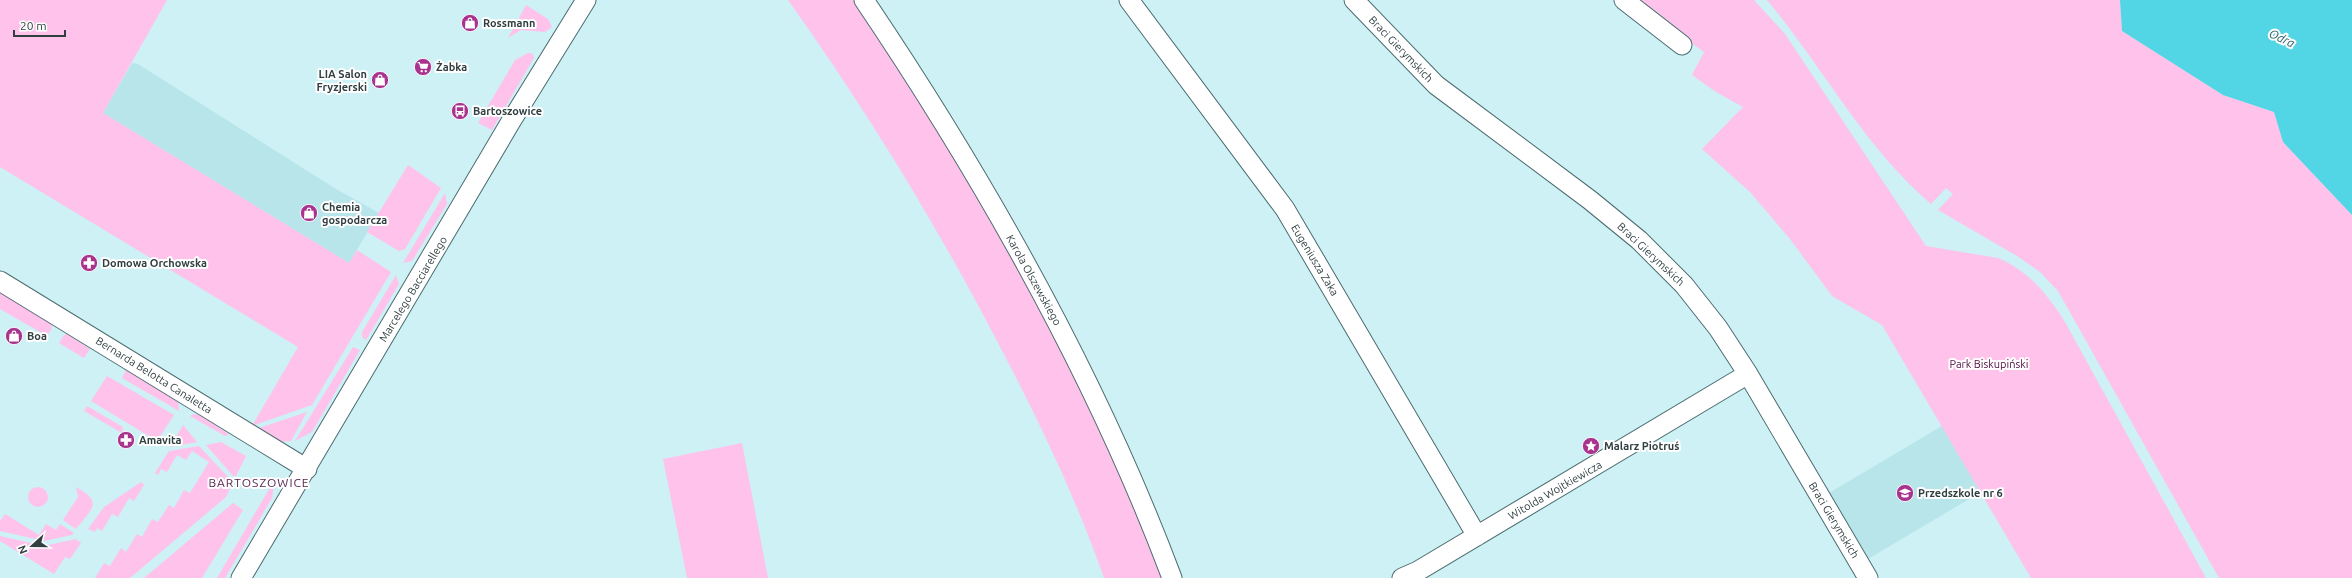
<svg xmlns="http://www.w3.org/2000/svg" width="2352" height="578" font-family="Ubuntu,sans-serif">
  <rect width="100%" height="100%" fill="#cdf1f5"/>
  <!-- built -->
  <path fill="#b8e5ea" d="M132,63L138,64L336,189L379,213L349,263L103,113Z
    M1942,426L1981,492L1868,559L1829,493Z"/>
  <!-- green -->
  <path fill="#fec2eb" d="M0,0H167L103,113L349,263L357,250L391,272L312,405L252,426L298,347L0,167Z
    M788,0H855L914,89L1019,267L1104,433L1163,578H1104C1075,495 1037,417 996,339C935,222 865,108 788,0Z
    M1631,0H1754L1785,34L1926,246L1998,258C2029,271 2047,294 2065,322L2206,578H2031L1882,325L1832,296L1790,239L1750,192L1702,149L1743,107L1716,92L1692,75L1704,52Z
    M1767,0H2120L2122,31L2223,95L2274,112L2283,142L2352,215V578H2219L2058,291L2040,272L2017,256L1938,210L1953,194L1946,188L1931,204C1864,147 1823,67 1767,0Z
    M526,5L548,19L552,27L545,32L521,30L508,38Z
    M528,53L533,54L534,58L492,130L478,123L515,60Z
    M408,165L441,188L405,249L399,251L367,232Z
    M445,193L447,204L412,261L403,263Z
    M396,275L399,284L366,340L362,337V332Z
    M0,292L51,323L52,328L47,336L0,309Z
    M67,334L90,349L84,358L59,343L64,335Z
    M353,347L360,350L312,432L295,441Z
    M126,370L178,402L179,411L122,378Z
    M107,376L174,415L157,441L91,401Z
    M87,406L123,427L122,433L84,411Z
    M307,412L291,441L279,442L256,429Z
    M194,414L199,415L229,434L225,436L190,416Z
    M183,425L197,442L170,447Z
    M221,442L246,456L236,476H233L206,445Z
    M742,443L768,578H687L663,459Z
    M199,446L230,479V488L226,497L130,578H95L104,563L110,566L121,548L126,552L137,534L142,537L152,519L158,522L169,505L174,508L184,490L190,493L209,462L192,451L186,460L177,455L167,472L161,469L158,475L155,473L169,451Z
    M275,479L272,498L225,578H217Z
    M141,482L144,485L134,501L129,498L118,517L112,514L102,531L97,528L95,532L88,529L104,507Z
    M76,487C104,503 92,508 76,529L63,520L78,497Z
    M28 497a10 10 0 1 1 20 0a10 10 0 1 1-20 0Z
    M233,503L243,510L202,578H144Z
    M5,514L39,535L46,524L56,530L60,524L74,533L72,535L44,541L0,531V521Z
    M0,536L44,546L76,539L81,543L70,559L65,557L54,574L0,541Z"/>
  <!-- water -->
  <path fill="#52d5e4" d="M2120,0H2352V215L2283,142L2274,112L2223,95L2122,31Z"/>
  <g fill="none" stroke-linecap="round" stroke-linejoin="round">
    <defs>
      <path id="minor" d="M864,0C986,181 1095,373 1172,578
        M1129,0L1285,209L1477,536
        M1354,0L1436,85L1590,200L1639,240L1684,285L1718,328L1748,374L1868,578
        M1624,0L1682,45
        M0,281L307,469
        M241,578L510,123L586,0
        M1402,578L1418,571L1748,374"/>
    </defs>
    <!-- minor casing -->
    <use href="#minor" stroke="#4c6c70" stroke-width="21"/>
    <!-- minor -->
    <use href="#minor" stroke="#fff" stroke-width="19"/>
  </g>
  <!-- icons -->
  <defs>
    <symbol id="shop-disc" viewBox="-11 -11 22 22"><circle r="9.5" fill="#a8348e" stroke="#fff"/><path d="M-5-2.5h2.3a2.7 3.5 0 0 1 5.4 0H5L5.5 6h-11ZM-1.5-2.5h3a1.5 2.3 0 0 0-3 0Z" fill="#fff"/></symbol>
    <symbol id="supermarket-disc" viewBox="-11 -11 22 22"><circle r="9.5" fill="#a8348e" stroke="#fff"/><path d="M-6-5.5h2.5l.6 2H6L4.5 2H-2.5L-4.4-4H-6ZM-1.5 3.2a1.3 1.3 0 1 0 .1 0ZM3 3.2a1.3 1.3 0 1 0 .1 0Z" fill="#fff"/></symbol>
    <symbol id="bus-disc" viewBox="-11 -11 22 22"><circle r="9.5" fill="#a8348e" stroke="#fff"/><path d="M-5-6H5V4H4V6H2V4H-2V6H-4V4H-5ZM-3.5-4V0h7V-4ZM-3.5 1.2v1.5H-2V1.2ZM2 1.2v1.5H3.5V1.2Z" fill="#fff"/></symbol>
    <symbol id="pharmacy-disc" viewBox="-11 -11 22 22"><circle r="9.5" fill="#a8348e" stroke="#fff"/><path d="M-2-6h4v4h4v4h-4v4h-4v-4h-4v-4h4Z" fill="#fff"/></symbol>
    <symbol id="sight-disc" viewBox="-11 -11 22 22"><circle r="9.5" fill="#a8348e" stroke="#fff"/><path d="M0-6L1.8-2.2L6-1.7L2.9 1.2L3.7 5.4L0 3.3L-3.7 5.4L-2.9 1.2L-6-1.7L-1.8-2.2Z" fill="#fff"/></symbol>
    <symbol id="school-disc" viewBox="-11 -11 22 22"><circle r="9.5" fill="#a8348e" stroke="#fff"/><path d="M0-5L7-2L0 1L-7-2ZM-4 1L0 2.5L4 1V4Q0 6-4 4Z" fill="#fff"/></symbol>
  </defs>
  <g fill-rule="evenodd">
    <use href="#shop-disc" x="460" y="13" width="20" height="20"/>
    <use href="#supermarket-disc" x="413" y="57" width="20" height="20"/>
    <use href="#shop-disc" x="370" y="70" width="20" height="20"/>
    <use href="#bus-disc" x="450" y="101" width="20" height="20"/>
    <use href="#shop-disc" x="299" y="203" width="20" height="20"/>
    <use href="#pharmacy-disc" x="79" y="253" width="20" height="20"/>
    <use href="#shop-disc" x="4" y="326" width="20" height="20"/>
    <use href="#pharmacy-disc" x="116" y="430" width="20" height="20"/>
    <use href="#sight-disc" x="1581" y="436" width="20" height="20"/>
    <use href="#school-disc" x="1895" y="483" width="20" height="20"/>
  </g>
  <g text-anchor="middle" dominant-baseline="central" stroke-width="4" stroke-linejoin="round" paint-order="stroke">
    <!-- poi labels -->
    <g font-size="11" font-weight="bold" fill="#313f41" stroke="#fff" text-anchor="start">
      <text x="483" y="23">Rossmann</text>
      <text x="436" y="67">Żabka</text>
      <text x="367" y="74" text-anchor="end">LIA Salon<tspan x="367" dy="13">Fryzjerski</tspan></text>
      <text x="473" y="111">Bartoszowice</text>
      <text x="322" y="207">Chemia<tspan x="322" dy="13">gospodarcza</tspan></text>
      <text x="102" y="263">Domowa Orchowska</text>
      <text x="27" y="336">Boa</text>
      <text x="139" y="440">Amavita</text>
      <text x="1604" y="446">Malarz Piotruś</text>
      <text x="1918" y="493">Przedszkole nr 6</text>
    </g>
    <!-- street labels -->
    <g font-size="11" fill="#313f41" stroke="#fff">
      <text transform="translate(1401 49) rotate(46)">Braci Gierymskich</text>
      <text transform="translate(1651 254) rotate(43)">Braci Gierymskich</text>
      <text transform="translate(1315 260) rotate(59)">Eugeniusza Zaka</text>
      <text transform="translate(1034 280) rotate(61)">Karola Olszewskiego</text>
      <text transform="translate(413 289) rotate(-59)">Marcelego Bacciarellego</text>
      <text transform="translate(154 375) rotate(32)">Bernarda Belotta Canaletta</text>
      <text transform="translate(1555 490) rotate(-30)">Witolda Wojtkiewicza</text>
      <text transform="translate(1834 520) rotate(59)">Braci Gierymskich</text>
    </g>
    <!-- park labels -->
    <g font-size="11" fill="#500d42" stroke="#fff">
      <text x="1989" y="364">Park Biskupiński</text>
    </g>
    <!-- water labels -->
    <g font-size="12" font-style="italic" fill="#285f65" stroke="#fff">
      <text transform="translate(2282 38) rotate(26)">Odra</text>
    </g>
    <!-- neighbourhood labels -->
    <g font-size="12" letter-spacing="1" fill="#58204a" stroke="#fff">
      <text x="259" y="482">BARTOSZOWICE</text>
    </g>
  </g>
  <!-- north arrow -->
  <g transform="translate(32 546) rotate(249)" stroke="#ffffff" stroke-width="3" paint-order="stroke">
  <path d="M0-3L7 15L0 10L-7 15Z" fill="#313f41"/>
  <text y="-6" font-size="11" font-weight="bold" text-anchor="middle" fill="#313f41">N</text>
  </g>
  <!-- scale -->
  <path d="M14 30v6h51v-6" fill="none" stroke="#313f41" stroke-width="2"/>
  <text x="20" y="30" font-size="12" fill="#313f41" stroke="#ffffff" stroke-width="3" paint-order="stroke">20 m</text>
</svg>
